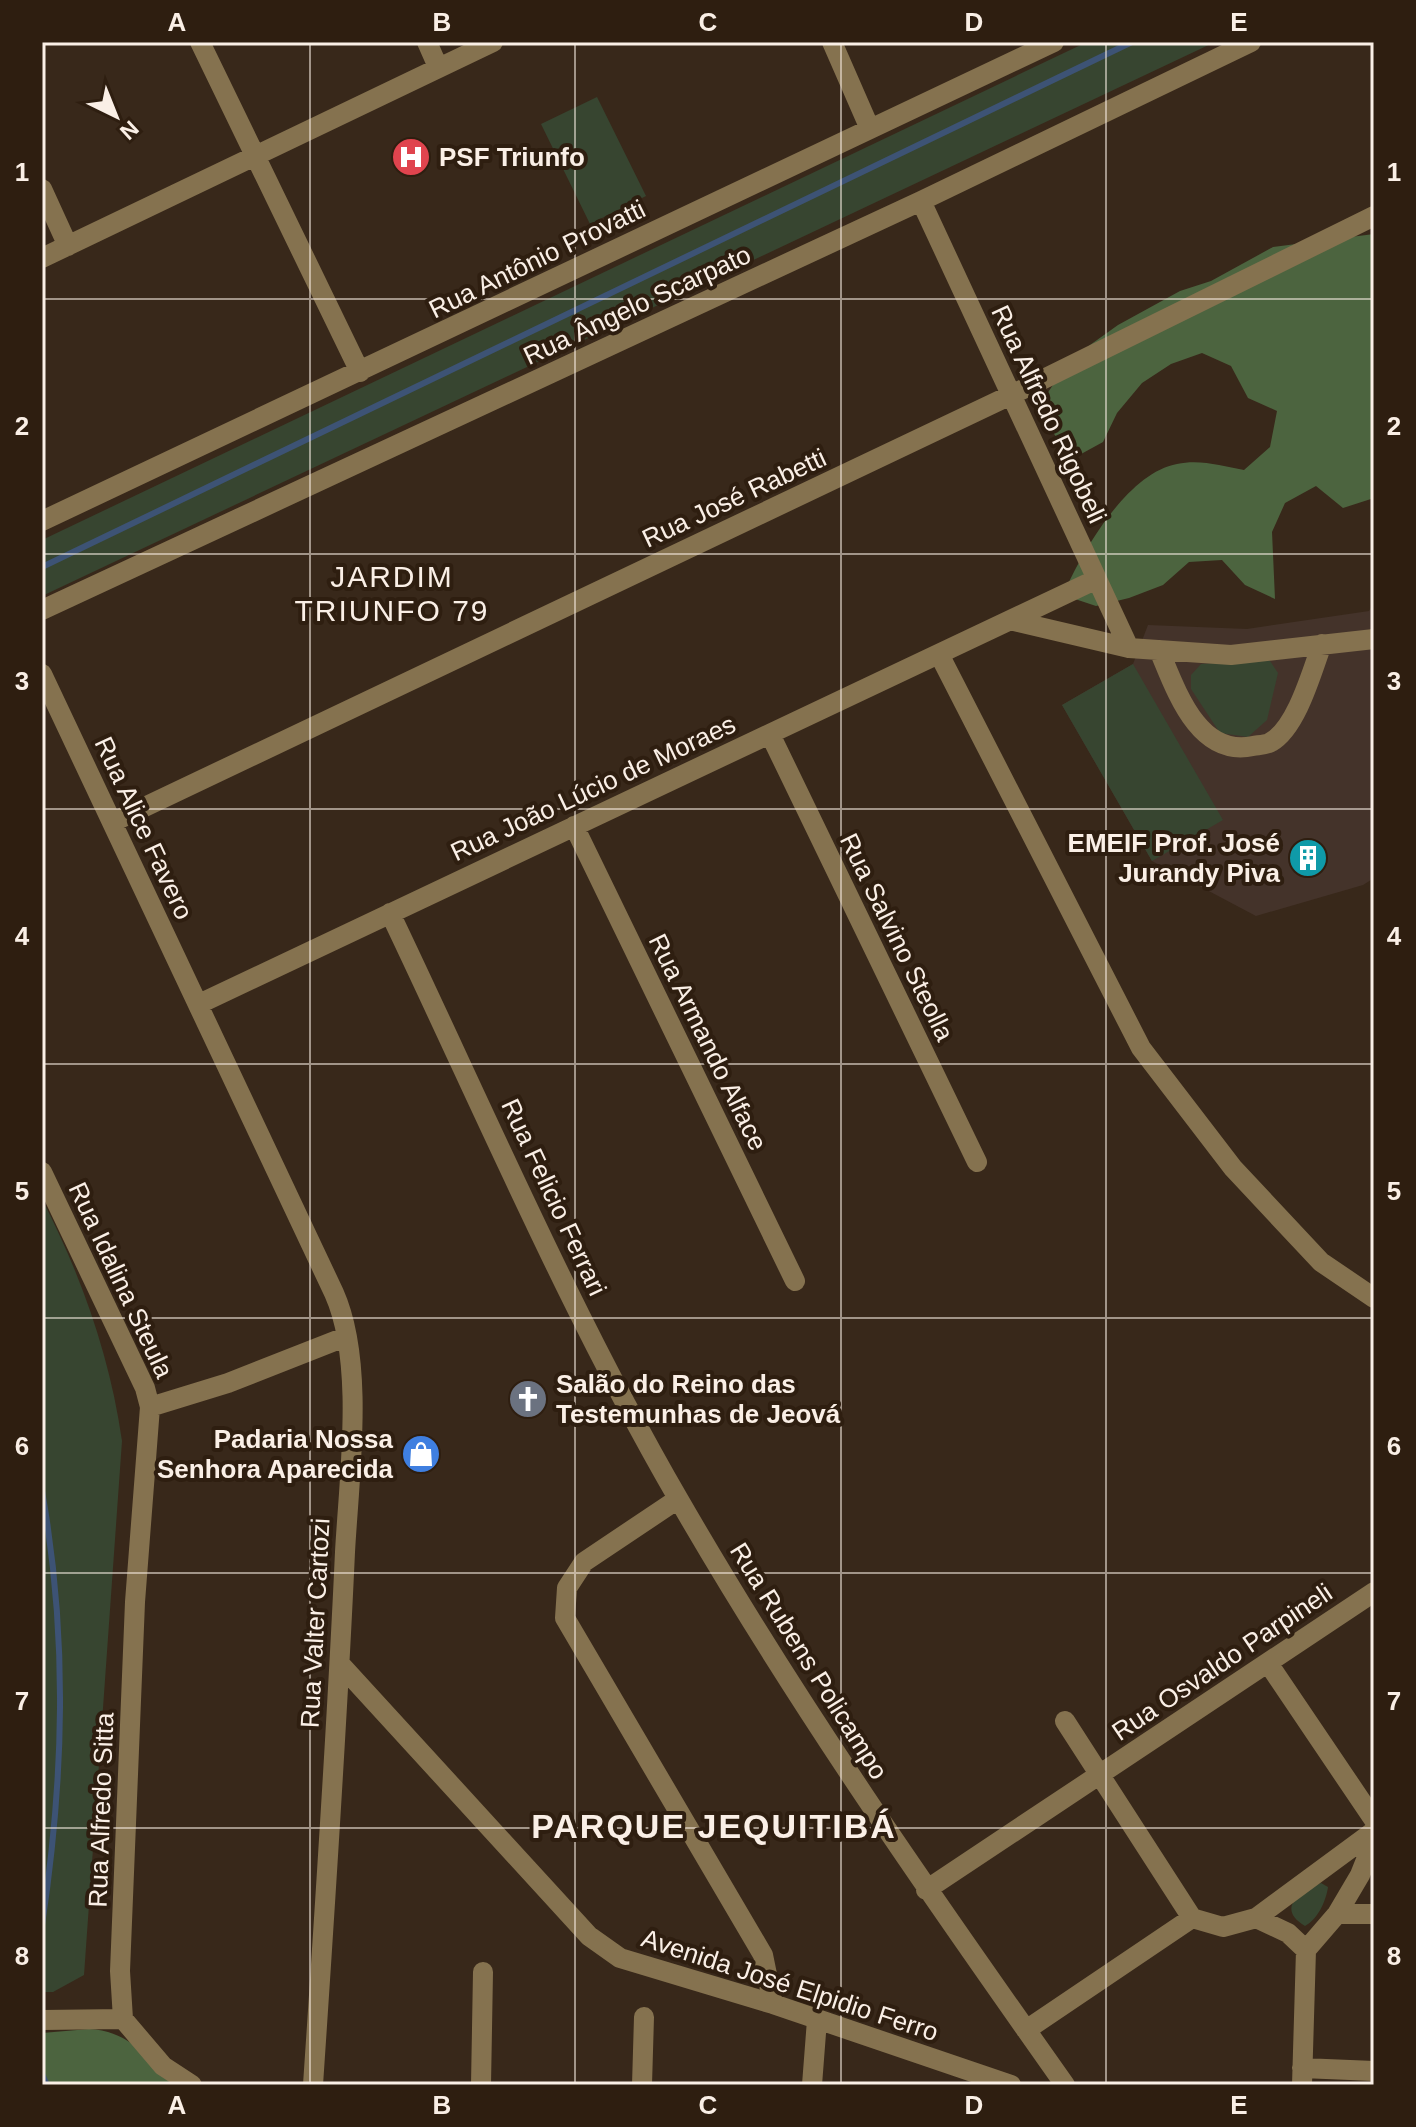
<svg xmlns="http://www.w3.org/2000/svg" width="1416" height="2127" font-family="Helvetica,sans-serif">
  <rect width="100%" height="100%" fill="#38281a"/>
  <!-- education -->
  <path fill="#44332a" d="M1374,602V878L1363,885L1256,916L1152,861L1062,705L1133,664L1148,625L1247,629L1369,611Z"/>
  <!-- green -->
  <path fill="#374530" d="M1087,42H1215L42,596V540Z
    M597,97L646,196L590,224L541,124Z
    M1261,660L1270,661L1278,673L1267,720L1248,737L1220,733L1191,689V675L1201,664Z
    M1133,664L1223,820L1152,861L1062,705Z
    M42,1199C81,1275 110,1356 122,1441L84,1975L53,1992H42Z
    M1321,1883L1328,1887C1326,1901 1318,1919 1305,1926C1276,1908 1299,1893 1321,1883Z"/>
  <!-- forest -->
  <path fill="#4c643f" d="M1374,234V498L1343,508L1316,486L1285,503L1272,532L1275,599L1245,585L1222,560L1189,562L1163,585L1129,598L1096,606L1063,595C1082,552 1127,473 1177,464C1200,459 1222,466 1244,470L1270,447L1277,411L1248,398L1231,366L1202,353L1171,364L1142,383L1117,413L1103,442L1072,459L1052,431L1045,397L1064,368L1090,345L1118,325L1180,291L1211,281L1273,247Z
    M89,2029C127,2030 151,2059 178,2085H42V2033Z"/>
  <g fill="none" stroke-linecap="round" stroke-linejoin="round">
    <!-- stream -->
    <path stroke="#3d5375" stroke-width="6" d="M42,567L1132,42
      M42,1491C68,1638 64,1778 42,1925
      M42,2074L47,2085"/>
    <!-- minor -->
    <path stroke="#85724f" stroke-width="20" d="M200,42L360,372
      M427,42L438,67
      M832,42L870,129
      M42,189L68,246
      M921,201L1129,648
      M42,258L493,42
      M42,521L1054,42
      M42,610L921,201L1251,42
      M1010,620L1129,648L1231,655L1374,639
      M1159,650C1176,690 1198,758 1253,746C1258,745 1267,745 1271,742C1297,727 1312,671 1322,644
      M939,654L1141,1048L1233,1168L1321,1262L1374,1298
      M42,674L334,1293C365,1362 349,1477 345,1552C337,1730 325,1907 313,2085
      M770,734L977,1162
      M113,822L1011,395L1374,216
      M574,826L795,1281
      M390,913C484,1110 570,1312 679,1500C796,1703 930,1894 1065,2085
      M199,1004L1097,579
      M42,1172L145,1388L150,1407L135,1602L120,1971L123,2019L163,2066L192,2085
      M150,1407L228,1383L345,1337
      M678,1499L584,1562L567,1588L565,1618L763,1955L773,2004
      M1268,1663L1374,1820
      M340,1664L589,1936L620,1958L773,2004L1011,2085
      M1065,1721L1192,1918L1223,1927L1256,1918L1374,1831
      M926,1890L1374,1592
      M1337,1914H1374
      M1256,1918L1288,1933L1306,1950
      M42,2020L123,2019
      M1026,2030L1192,1918
      M1302,2068L1374,2071
      M481,2085L483,1972
      M642,2085L644,2017
      M812,2085L817,2020
      M1302,2085L1306,1950L1337,1914L1360,1875L1374,1840"/>
  </g>
  <!-- grid -->
  <path fill="none" stroke="#faefe6" stroke-width="2" stroke-opacity="0.55" d="M310,42V2085M575,42V2085M841,42V2085M1106,42V2085M42,299H1374M42,554H1374M42,809H1374M42,1064H1374M42,1318H1374M42,1573H1374M42,1828H1374"/>
  <!-- icons -->
  <defs>
    <symbol id="hospital-disc" viewBox="-11 -11 22 22"><circle r="9.5" fill="#e0444e" stroke="#2e1e10"/><path d="M-5-5h3v3.5h4V-5h3V5h-3V1.5h-4V5h-3Z" fill="#fff"/></symbol>
    <symbol id="building-disc" viewBox="-11 -11 22 22"><circle r="9.5" fill="#0f9aa8" stroke="#2e1e10"/><path d="M-4-6H4V6H1V3H-1V6H-4ZM-2.5-4.3h1.7v1.8h-1.7ZM.8-4.3h1.7v1.8H.8ZM-2.5-1h1.7V.8h-1.7ZM.8-1h1.7V.8H.8Z" fill="#fff"/></symbol>
    <symbol id="church-disc" viewBox="-11 -11 22 22"><circle r="9.5" fill="#6b7280" stroke="#2e1e10"/><path d="M-1.2-6h2.4v3.5h3.3v2.4h-3.3V6h-2.4V-.1h-3.3v-2.4h3.3Z" fill="#fff"/></symbol>
    <symbol id="shop-disc" viewBox="-11 -11 22 22"><circle r="9.5" fill="#3f7fe0" stroke="#2e1e10"/><path d="M-5-2.5h2.3a2.7 3.5 0 0 1 5.4 0H5L5.5 6h-11ZM-1.5-2.5h3a1.5 2.3 0 0 0-3 0Z" fill="#fff"/></symbol>
  </defs>
  <g fill-rule="evenodd">
    <use href="#hospital-disc" x="389" y="135" width="44" height="44"/>
    <use href="#building-disc" x="1286" y="836" width="44" height="44"/>
    <use href="#church-disc" x="506" y="1377" width="44" height="44"/>
    <use href="#shop-disc" x="399" y="1432" width="44" height="44"/>
  </g>
  <g text-anchor="middle" dominant-baseline="central" stroke-width="8" stroke-linejoin="round" paint-order="stroke">
    <!-- poi labels -->
    <g font-size="26" font-weight="bold" fill="#faefe6" stroke="#2e1e10" text-anchor="start">
      <text x="439" y="157">PSF Triunfo</text>
      <text x="1280" y="843" text-anchor="end">EMEIF Prof. José<tspan x="1280" dy="30">Jurandy Piva</tspan></text>
      <text x="556" y="1384">Salão do Reino das<tspan x="556" dy="30">Testemunhas de Jeová</tspan></text>
      <text x="393" y="1439" text-anchor="end">Padaria Nossa<tspan x="393" dy="30">Senhora Aparecida</tspan></text>
    </g>
    <!-- street labels -->
    <g font-size="26" fill="#faefe6" stroke="#2e1e10">
      <text transform="translate(537 259) rotate(-26)">Rua Antônio Provatti</text>
      <text transform="translate(637 305) rotate(-25)">Rua Ângelo Scarpato</text>
      <text transform="translate(1049 414) rotate(65)">Rua Alfredo Rigobeli</text>
      <text transform="translate(734 498) rotate(-25)">Rua José Rabetti</text>
      <text transform="translate(593 788) rotate(-25)">Rua João Lúcio de Moraes</text>
      <text transform="translate(144 828) rotate(65)">Rua Alice Favero</text>
      <text transform="translate(897 937) rotate(64)">Rua Salvino Steolla</text>
      <text transform="translate(708 1042) rotate(64)">Rua Armando Alface</text>
      <text transform="translate(554 1197) rotate(65)">Rua Felicio Ferrari</text>
      <text transform="translate(121 1280) rotate(65)">Rua Idalina Steula</text>
      <text transform="translate(315 1623) rotate(-87)">Rua Valter Cartozi</text>
      <text transform="translate(809 1661) rotate(58)">Rua Rubens Policampo</text>
      <text transform="translate(1222 1662) rotate(-34)">Rua Osvaldo Parpineli</text>
      <text transform="translate(101 1810) rotate(-88)">Rua Alfredo Sitta</text>
      <text transform="translate(790 1985) rotate(18)">Avenida José Elpidio Ferro</text>
    </g>
    <!-- quarter labels -->
    <g font-size="30" letter-spacing="2" fill="#faefe6" stroke="#2e1e10">
      <text x="392" y="576">JARDIM<tspan x="392" dy="34">TRIUNFO 79</tspan></text>
    </g>
    <!-- district labels -->
    <g font-size="34" font-weight="bold" letter-spacing="2" fill="#faefe6" stroke="#2e1e10">
      <text x="714" y="1826">PARQUE JEQUITIBÁ</text>
    </g>
  </g>
  <!-- border -->
  <rect width="1416" height="2127" fill="none" stroke="#2e1e10" stroke-width="88"/>
  <!-- north arrow -->
  <g transform="translate(116 116) rotate(137)" stroke="#2e1e10" stroke-width="6" paint-order="stroke">
  <path d="M0-6L14 30L0 20L-14 30Z" fill="#faefe6"/>
  <text y="-12" font-size="22" font-weight="bold" text-anchor="middle" fill="#faefe6">N</text>
  </g>
  <rect x="44" y="44" width="1328" height="2039" fill="none" stroke="#faefe6" stroke-width="3"/>
  <g font-size="26" text-anchor="middle" font-weight="bold" fill="#faefe6">
    <text x="177" y="31">A</text>
    <text x="442" y="31">B</text>
    <text x="708" y="31">C</text>
    <text x="974" y="31">D</text>
    <text x="1239" y="31">E</text>
    <text x="22" y="181">1</text>
    <text x="1394" y="181">1</text>
    <text x="22" y="435">2</text>
    <text x="1394" y="435">2</text>
    <text x="22" y="690">3</text>
    <text x="1394" y="690">3</text>
    <text x="22" y="945">4</text>
    <text x="1394" y="945">4</text>
    <text x="22" y="1200">5</text>
    <text x="1394" y="1200">5</text>
    <text x="22" y="1455">6</text>
    <text x="1394" y="1455">6</text>
    <text x="22" y="1710">7</text>
    <text x="1394" y="1710">7</text>
    <text x="22" y="1965">8</text>
    <text x="1394" y="1965">8</text>
    <text x="177" y="2114">A</text>
    <text x="442" y="2114">B</text>
    <text x="708" y="2114">C</text>
    <text x="974" y="2114">D</text>
    <text x="1239" y="2114">E</text>
  </g>
</svg>
